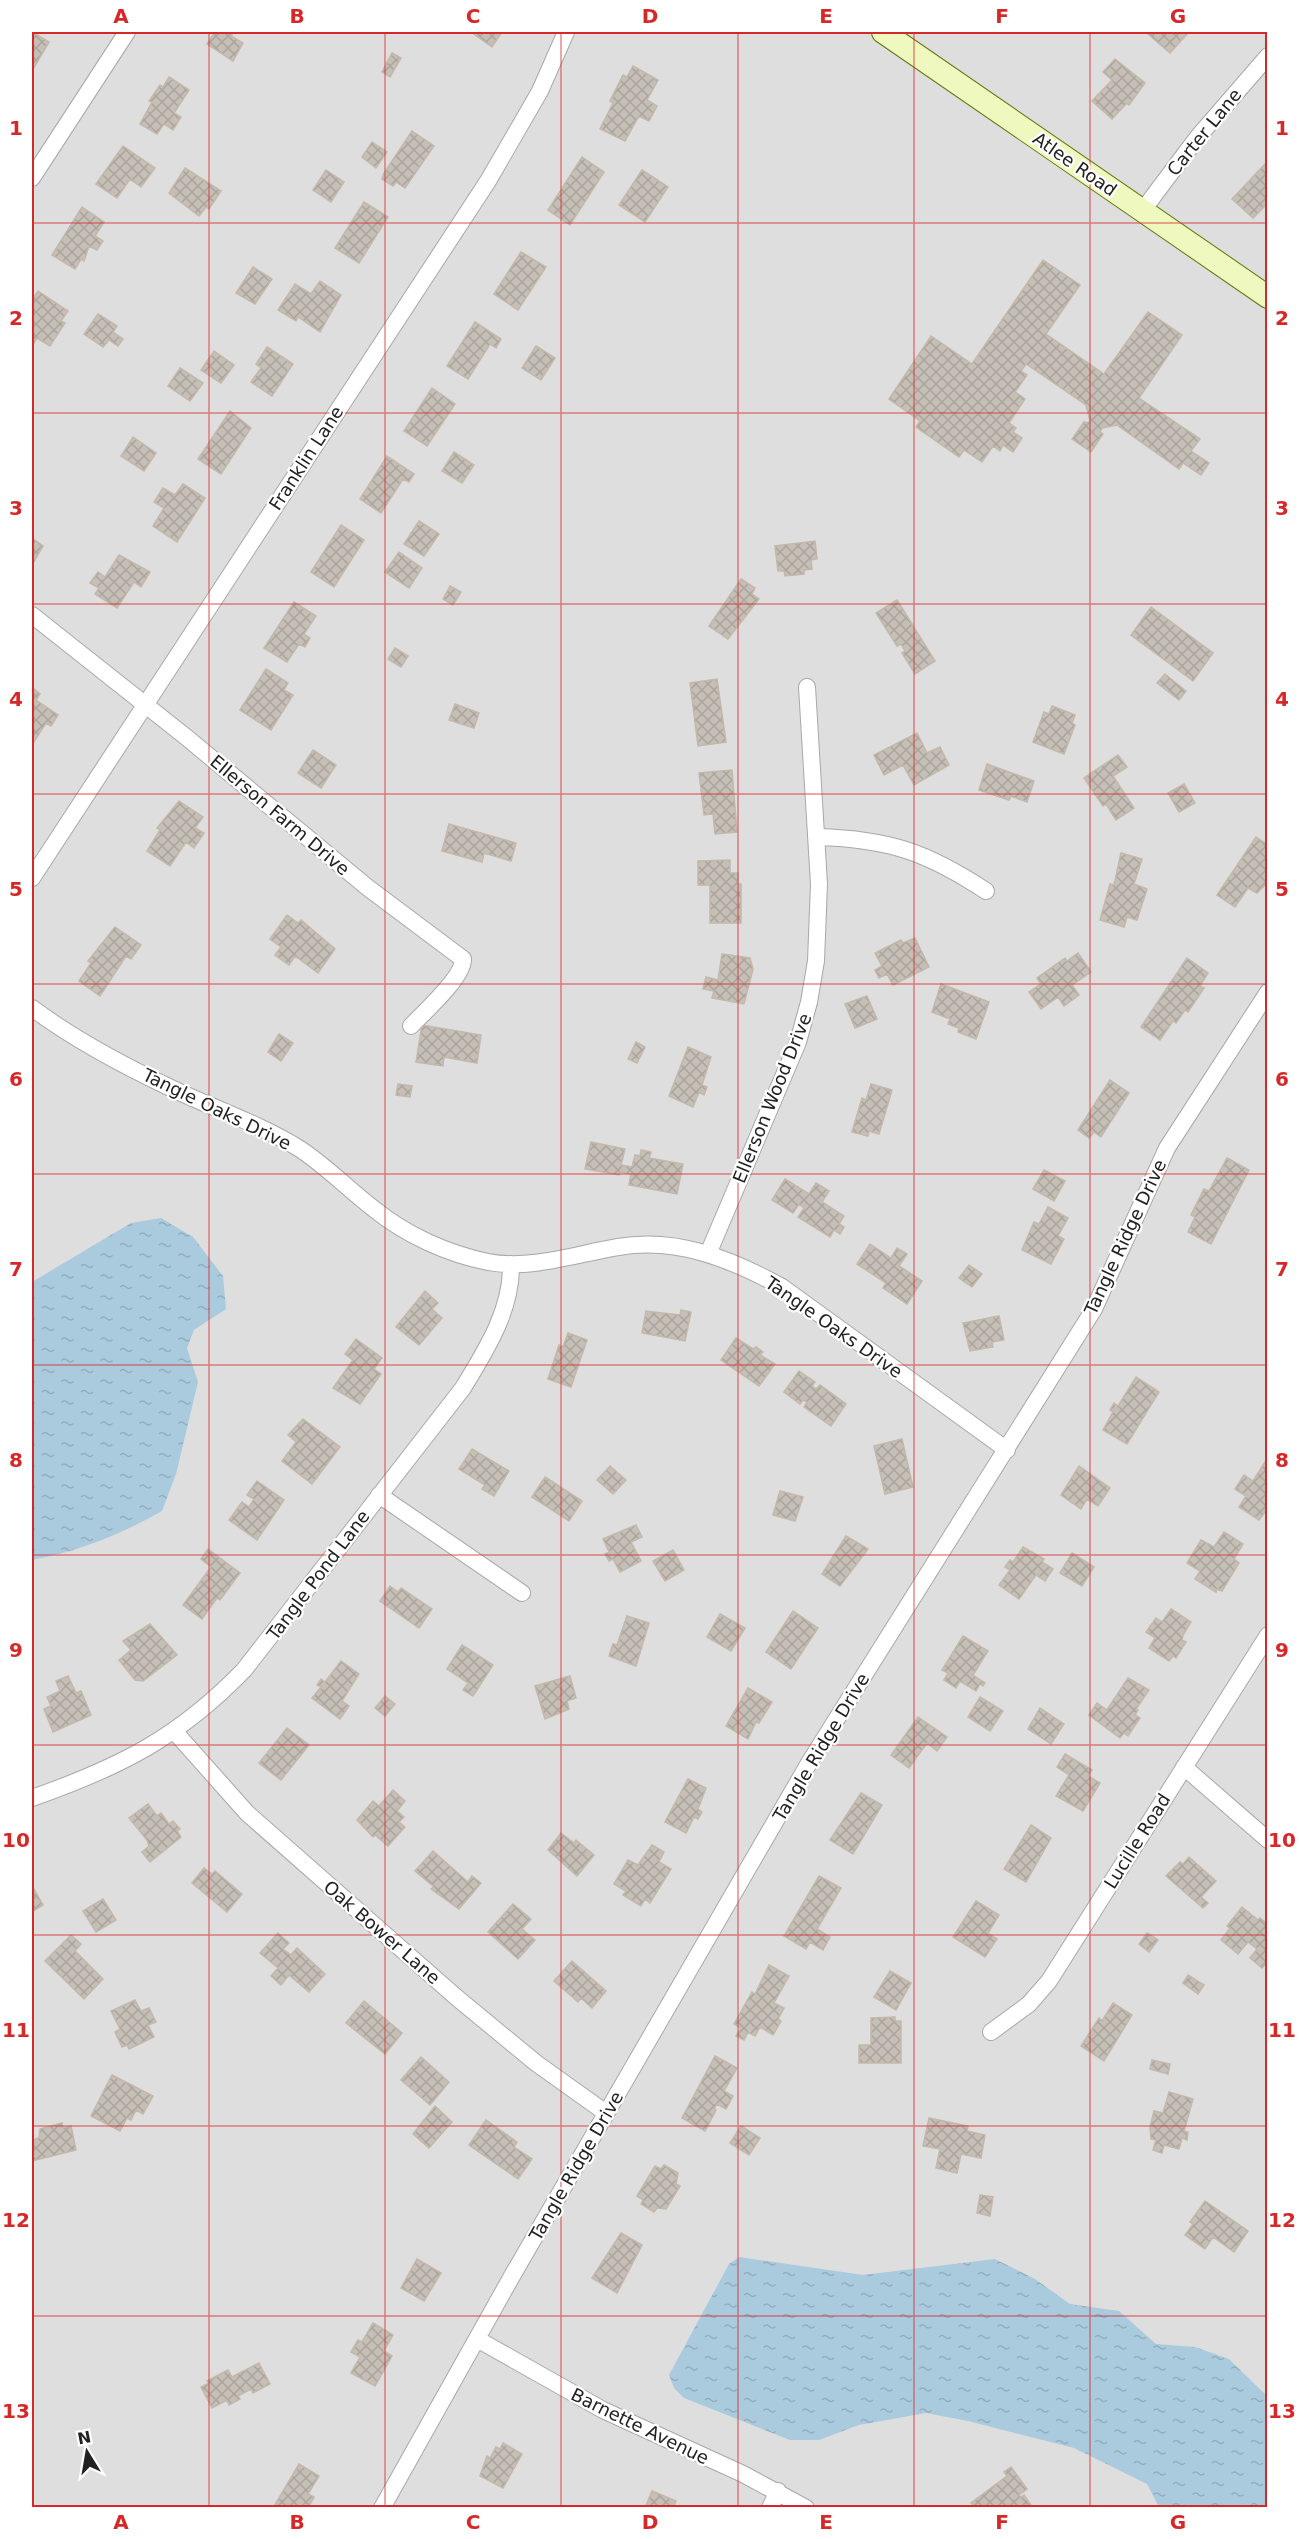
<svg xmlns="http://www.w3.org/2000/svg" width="1299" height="2539" font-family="'DejaVu Sans',sans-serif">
  <defs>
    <pattern id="water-ripples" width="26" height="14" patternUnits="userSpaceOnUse" patternTransform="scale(1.5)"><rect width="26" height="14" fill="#aacadd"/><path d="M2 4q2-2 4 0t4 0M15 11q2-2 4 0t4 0" fill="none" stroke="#92adbd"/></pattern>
    <pattern id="building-cross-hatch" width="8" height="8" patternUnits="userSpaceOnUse" patternTransform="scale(1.5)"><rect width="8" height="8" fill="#c6bfb7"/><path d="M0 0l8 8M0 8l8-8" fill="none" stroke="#aaa49d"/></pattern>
  </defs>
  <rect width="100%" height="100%" fill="#f1efe8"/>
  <!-- residential -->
  <path fill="#dfdede" d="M32,32H1267V2507H32Z"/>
  <!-- water -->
  <path fill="url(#water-ripples)" d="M161,1218L193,1237L223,1276L226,1309L194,1330L187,1348L198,1382L176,1474L162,1511C120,1535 79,1551 32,1560V1282L131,1223Z
    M739,2257L863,2275L995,2259L1035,2279L1070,2304L1119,2311L1156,2344L1195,2347L1229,2359L1267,2396V2507H1159L1147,2484L1074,2448L968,2421L926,2413L859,2425L819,2440H790L684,2398L674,2388L669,2375L729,2264Z"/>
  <!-- building -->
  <path fill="url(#building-cross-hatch)" stroke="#c3b8aa" stroke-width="1.5" d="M32,32L49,42L32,71Z
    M215,32H234L231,36L243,43L233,61L207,44Z
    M474,32H502L492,47L474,34Z
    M1150,32H1189L1170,53L1148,34Z
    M392,53L401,58L390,77L382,72Z
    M1115,59L1145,83L1129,105L1127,103L1112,119L1092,101L1112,80L1103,72Z
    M633,66L658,80L647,100L657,106L649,121L639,116L625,141L600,129L613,103L610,101L623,75L627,77Z
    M169,77L189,90L174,113L181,117L173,130L164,124L157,134L140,124L152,102L149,101L160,85L163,87Z
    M412,131L434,146L405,188L396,182L393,186L382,179L384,173Z
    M372,142L387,152L376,168L362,157Z
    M123,146L155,168L141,187L130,179L117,198L96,184Z
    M582,157L604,172L570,225L548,210Z
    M1268,161V203L1253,218L1232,199Z
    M185,168L221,191L209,209L206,207L199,216L169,193Z
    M326,170L344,182L331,202L313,190Z
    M642,170L668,187L645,222L619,205Z
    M364,202L388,217L359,263L335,248Z
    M82,207L104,222L95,236L103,241L97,250L89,246L84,261L81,259L75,269L52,255Z
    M521,252L546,267L518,310L494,294Z
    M1043,260L1080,285L1046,334L1104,374L1148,312L1182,335L1139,398L1200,439L1191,451L1209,463L1201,475L1183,463L1179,469L1117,425L1102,428L1100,432L1103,434L1091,452L1072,439L1084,422L1087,423L1090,421L1086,405L1026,364L1021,371L1027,375L1015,392L1025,399L1009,423L1016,428L1013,432L1022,438L1013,452L1003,445L1000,451L993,446L982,462L964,450L959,457L916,427L920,421L889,399L931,336L972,364Z
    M253,267L272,279L255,304L236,293Z
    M320,281L341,295L320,332L298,317L296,321L278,310L295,284L311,294Z
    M38,291L68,311L61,321L65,323L50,346L37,338L32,346V300Z
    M98,314L117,326L113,332L123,339L118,346L109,340L103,347L84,334Z
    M475,322L501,339L496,348L490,344L468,379L447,366Z
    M536,346L555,358L541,380L522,368Z
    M267,347L293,364L272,396L251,382L261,368L256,364Z
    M214,351L234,365L221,383L201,370Z
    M180,368L203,383L190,401L168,386Z
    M432,388L455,404L427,446L404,431Z
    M230,411L251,428L221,474L198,459Z
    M133,437L156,453L144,471L121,456Z
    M454,452L474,465L462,483L442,471Z
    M387,456L414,474L409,482L403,479L381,513L360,499Z
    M183,484L205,498L177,542L153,526L164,508L154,502L163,488L175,495Z
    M419,521L439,534L424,556L404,544Z
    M341,525L364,540L334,587L311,572Z
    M32,538L43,546L32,565Z
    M815,541L817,559L811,560L812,569L804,570V574L785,576L784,571H778L775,546Z
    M399,552L422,568L409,588L385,572Z
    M119,555L150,572L141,587L134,582L117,608L95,594L99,588L90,583L98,572L105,577Z
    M741,579L755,588L752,594L759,599L728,639L709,626Z
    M450,586L461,592L453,605L443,599Z
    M897,600L935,661L915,674L902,653L905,651L901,644L897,646L876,613Z
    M294,602L316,616L304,634L310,638L305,647L299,644L287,662L264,648Z
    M1151,607L1213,653L1193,681L1131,635Z
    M395,648L408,656L401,667L388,659Z
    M266,669L288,683L284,690L293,695L271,730L240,710Z
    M1165,674L1186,691L1179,700L1157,683Z
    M717,679L726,742L698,746L690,683Z
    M32,687L40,694L36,700L58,715L51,726L46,723L32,745Z
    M455,704L479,713L474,728L449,720Z
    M1052,706L1075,715L1072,723L1075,725L1064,754L1033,742L1044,712L1049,714Z
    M917,733L927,753L940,747L949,765L914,785L903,765L884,775L874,755Z
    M313,750L336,765L321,788L298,773Z
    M1118,755L1127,767L1113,776L1134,808L1116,820L1106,804L1103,806L1084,778Z
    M987,764L1034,781L1027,802L1011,796L1009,800L979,790Z
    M732,770L737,832L715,834L713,814L704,815L699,773Z
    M1184,784L1195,803L1179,812L1168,793Z
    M179,801L203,817L195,828L204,833L194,848L186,842L170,866L147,851L160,830L157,828Z
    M449,824L516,843L511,861L484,853L482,862L442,851Z
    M1256,837L1268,845V882L1257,893L1248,888L1235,907L1217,895Z
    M1121,853L1142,859L1134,884L1147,889L1137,920L1127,917L1124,927L1100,920L1110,884L1114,885Z
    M730,860V873H738V884H741V923H710V885H698V861Z
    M287,915L298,923L301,920L335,949L318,973L295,956L289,965L275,955L281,947L270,939Z
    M115,927L141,945L131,959L126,956L100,996L79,981L91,963L88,961Z
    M915,938L929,967L893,985L887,974L879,978L875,970L882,966L875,953L901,940L903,943Z
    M1078,953L1091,972L1072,985L1079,995L1064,1006L1058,997L1041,1009L1029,992L1041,984L1037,978L1065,958L1067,961Z
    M722,954L750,958L753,969L744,1004L712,998L714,991L703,989L706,977L718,980Z
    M1187,958L1208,973L1200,986L1204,988L1188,1012L1185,1010L1176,1023L1173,1021L1160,1040L1141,1027Z
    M941,984L989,1002L976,1039L958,1032L959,1028L948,1024L950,1019L932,1012Z
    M867,996L877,1019L855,1028L845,1004Z
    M422,1025L481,1035L477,1063L444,1057L443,1066L416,1062Z
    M279,1034L293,1043L281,1061L268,1052Z
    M636,1042L645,1047L637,1063L628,1059Z
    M688,1047L711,1057L702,1085L707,1087L704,1095L699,1092L693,1107L669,1096Z
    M1110,1080L1129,1093L1101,1137L1094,1132L1089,1138L1078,1130Z
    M398,1084L412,1086L410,1097L396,1095Z
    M871,1084L892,1090L879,1134L869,1131L868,1136L852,1132L862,1098L866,1100Z
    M591,1142L625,1149L621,1165L632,1167L635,1155L640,1156L641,1150L651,1152L649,1158L683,1164L677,1194L629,1185L631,1174L620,1172L619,1175L585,1169Z
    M1227,1158L1249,1170L1211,1244L1188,1232L1195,1217L1191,1215L1204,1189L1209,1191Z
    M1044,1170L1065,1181L1054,1201L1033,1189Z
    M785,1179L809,1194L816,1183L829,1191L822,1202L844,1216L839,1224L844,1227L840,1234L834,1230L830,1237L798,1217L804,1208L799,1204L793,1213L772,1200Z
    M1048,1207L1068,1218L1058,1236L1064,1239L1051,1264L1022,1250L1034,1222L1039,1224Z
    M870,1244L891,1258L897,1248L907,1254L899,1266L922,1281L907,1304L883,1288L886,1283L857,1264Z
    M969,1265L982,1274L972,1287L959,1278Z
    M425,1291L438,1303L432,1309L442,1318L419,1345L396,1327Z
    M681,1310L691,1312L685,1341L642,1333L646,1311L680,1315Z
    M999,1316L1004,1340L992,1342L993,1347L970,1351L963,1323Z
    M568,1333L587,1340L571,1387L548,1379L559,1345L563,1347Z
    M736,1338L753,1349L756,1347L763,1352L760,1355L775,1364L759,1386L721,1360Z
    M356,1339L382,1358L374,1369L381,1374L360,1404L333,1388L353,1360L345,1354Z
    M799,1371L815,1382L812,1386L816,1389L820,1385L846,1404L831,1426L804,1407L807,1402L803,1400L800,1404L784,1392Z
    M1136,1377L1159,1392L1127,1444L1103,1430L1113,1412L1110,1410L1114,1403L1118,1406Z
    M303,1419L340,1447L312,1484L282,1461L296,1442L288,1435Z
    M902,1439L913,1487L885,1494L874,1446Z
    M472,1449L509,1471L494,1496L482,1489L485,1485L459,1469Z
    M1265,1462L1268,1464V1508L1259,1520L1239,1507L1246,1496L1235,1489L1244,1475L1253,1481Z
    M610,1466L626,1480L613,1494L597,1480Z
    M1079,1466L1110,1488L1098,1506L1087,1499L1081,1509L1061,1495Z
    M545,1477L582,1501L569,1521L532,1497Z
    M257,1481L284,1500L257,1540L229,1520L242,1502L249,1507L254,1499L247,1495Z
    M780,1491L803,1497L795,1521L773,1515Z
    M636,1525L642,1537L631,1542L641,1561L620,1572L613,1559L609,1561L605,1554L609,1552L603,1539Z
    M1224,1532L1243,1544L1234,1559L1239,1563L1222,1591L1217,1589L1216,1592L1195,1579L1200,1571L1187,1563L1201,1540L1214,1547Z
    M846,1536L868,1549L840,1586L822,1574Z
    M1023,1547L1044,1559L1042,1562L1053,1569L1045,1581L1036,1575L1019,1599L999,1585L1010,1570L1005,1567L1010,1560L1013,1562Z
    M208,1549L240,1573L220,1600L217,1598L202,1619L183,1605L211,1567L201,1559Z
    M673,1550L684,1570L665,1581L653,1561Z
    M1072,1553L1094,1567L1082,1586L1060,1573Z
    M390,1586L398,1592L401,1588L432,1609L419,1628L380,1601Z
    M1171,1609L1191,1622L1183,1635L1182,1640L1186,1642L1176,1658L1173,1656L1169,1661L1149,1648L1155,1638L1146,1632L1156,1618L1162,1622Z
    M793,1611L818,1628L791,1669L766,1652Z
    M720,1614L745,1628L731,1651L707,1637Z
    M627,1616L649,1623L636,1666L609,1656L613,1644L617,1645Z
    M150,1624L177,1655L143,1681L135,1680L119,1660L131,1650L123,1641Z
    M963,1636L988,1651L973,1675L985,1683L983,1686L980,1684L976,1691L960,1681L956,1688L944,1680L948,1673L942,1670Z
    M462,1645L493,1665L473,1696L463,1690L468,1683L447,1669Z
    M341,1661L359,1674L342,1701L349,1706L340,1719L312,1698L321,1687L317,1685L321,1679L325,1682Z
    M68,1676L76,1693L81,1691L91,1715L53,1732L44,1709L51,1706L47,1697L60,1691L56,1681Z
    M570,1676L576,1698L567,1701L569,1709L545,1719L535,1686Z
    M1128,1678L1149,1690L1136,1709L1138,1710L1135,1715L1140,1718L1128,1736L1124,1733L1120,1738L1089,1715L1097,1703L1107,1710Z
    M748,1688L772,1702L759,1723L756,1722L748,1739L726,1726Z
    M385,1696L395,1704L385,1716L375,1708Z
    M980,1697L1003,1711L990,1731L968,1717Z
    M1040,1708L1064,1724L1051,1744L1028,1729Z
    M918,1717L947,1737L937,1751L927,1743L909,1768L891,1755Z
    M287,1728L309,1745L281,1780L259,1763Z
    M1065,1754L1092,1770L1088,1776L1100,1783L1083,1811L1056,1796L1069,1775L1057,1767Z
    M688,1779L706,1788L698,1809L702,1812L698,1819L694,1817L686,1833L665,1822Z
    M393,1790L405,1801L397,1811L404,1817L399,1822L405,1827L388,1846L375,1835L373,1837L357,1820L373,1801L379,1806Z
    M861,1793L882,1805L853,1854L830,1840Z
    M148,1804L157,1816L161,1813L169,1824L173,1821L180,1829L177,1831L181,1837L150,1862L142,1852L149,1846L147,1840L129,1818Z
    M1031,1825L1051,1838L1026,1882L1004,1869Z
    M561,1833L574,1843L576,1840L594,1855L577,1876L548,1850Z
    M652,1845L664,1852L659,1862L671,1869L650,1903L645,1899L641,1906L623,1895L626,1891L614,1884L628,1860L638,1865Z
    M433,1851L468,1882L472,1876L481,1883L459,1909L431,1889L434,1887L415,1871Z
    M1189,1857L1216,1881L1201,1897L1208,1903L1203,1908L1166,1876L1180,1862L1183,1864Z
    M204,1868L212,1874L215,1871L242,1894L227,1912L192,1883Z
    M819,1876L841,1888L817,1929L830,1937L823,1950L810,1942L806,1949L784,1936Z
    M32,1886L43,1905L32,1912Z
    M103,1899L116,1920L96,1932L83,1911Z
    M976,1901L999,1915L988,1933L997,1939L985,1957L953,1937Z
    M513,1904L531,1919L522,1929L535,1940L518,1959L488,1932Z
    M1242,1907L1258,1920L1260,1918L1265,1922L1268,1920V1961L1262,1968L1250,1958L1257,1949L1248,1942L1238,1954L1221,1940L1230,1928L1227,1926Z
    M278,1933L289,1943L283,1949L291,1955L297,1948L325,1974L309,1992L289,1975L281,1985L271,1976L278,1968L260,1953Z
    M1147,1933L1158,1940L1149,1952L1139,1944Z
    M71,1935L81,1944L75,1951L103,1979L84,1999L45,1961Z
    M572,1961L606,1991L592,2008L581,1998L578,2002L554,1981Z
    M769,1965L789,1976L774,2003L784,2008L778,2019L781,2021L773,2035L760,2027L755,2036L748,2032L744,2040L736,2036L741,2028L734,2024L752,1992L755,1994Z
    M890,1971L911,1983L896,2010L874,1997Z
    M1188,1975L1204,1985L1198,1994L1183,1983Z
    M135,2000L141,2011L149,2008L156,2022L148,2025L154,2037L129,2049L127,2045L122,2047L115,2032L120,2029L111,2011Z
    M364,2001L402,2033L385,2054L346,2023Z
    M1113,2003L1132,2015L1104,2061L1081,2046L1099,2018L1102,2021Z
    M895,2017V2021H901V2063H859V2045H871V2018Z
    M715,2056L737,2068L724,2091L733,2096L726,2109L717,2104L714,2109L716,2110L705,2131L682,2118Z
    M421,2057L449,2082L430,2105L401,2080Z
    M1152,2060L1170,2064L1168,2074L1150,2069Z
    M112,2075L153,2096L143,2114L136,2110L131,2120L127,2118L120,2131L91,2116Z
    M1169,2092L1193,2099L1184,2131L1188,2132L1187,2140L1182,2138L1179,2149L1164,2145L1162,2153L1153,2150L1156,2140L1151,2139L1150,2127L1154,2111L1163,2113Z
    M435,2106L452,2122L429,2148L413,2134Z
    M929,2118L968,2126L967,2131L985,2135L981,2158L961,2154L957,2173L936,2168L940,2149L923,2146Z
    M486,2120L517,2142L514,2147L532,2159L518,2179L469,2145Z
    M62,2123L63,2128L71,2126L76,2150L32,2161V2140L39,2138L40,2129Z
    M741,2126L760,2138L749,2155L730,2143Z
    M664,2165L678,2173L676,2184L680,2186L666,2209L657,2208L654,2212L641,2204L643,2200L637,2196L655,2166L661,2169Z
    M980,2195L993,2197L990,2216L977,2213Z
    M1205,2201L1248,2231L1234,2252L1213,2237L1205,2249L1185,2235L1193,2224L1190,2222Z
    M621,2233L642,2245L617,2293L592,2278Z
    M417,2259L441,2273L424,2301L401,2288Z
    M373,2323L393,2335L384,2351L392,2356L375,2386L351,2373L360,2357L351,2352L358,2340L362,2342Z
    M259,2363L270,2384L253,2393L251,2389L238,2396L240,2399L229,2405L227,2400L212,2408L201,2387L209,2383L207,2381L228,2370L232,2377Z
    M503,2443L522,2454L503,2488L480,2476L487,2456L490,2458L496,2447L500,2449Z
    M299,2464L319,2476L308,2494L314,2497L308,2508H273Z
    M1011,2467L1027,2489L1019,2495L1021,2497L1024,2495L1033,2508H974L971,2503L1007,2476L1004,2472Z
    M652,2491L676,2501L673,2508H645Z"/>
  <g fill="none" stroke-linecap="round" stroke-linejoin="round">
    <defs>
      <path id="minor" d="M32,178L127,32
        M1143,210L1197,138L1268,56
        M32,615L186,737L367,887L463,959C464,977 424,1012 411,1026
        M818,837C888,839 927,852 986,891
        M32,878L488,181L540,91L566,32
        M32,1008C75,1040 124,1066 173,1089C215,1109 260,1124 300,1149C326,1166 349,1190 374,1209C406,1235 448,1254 488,1262C531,1270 576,1254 618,1247C677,1237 731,1259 782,1287L1007,1450
        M708,1254L798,1042L809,1002L816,961L819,884L807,687
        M379,1495L522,1593
        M175,1732L247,1813L456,1997L536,2063L606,2113
        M1184,1767L1268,1840
        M32,1798C120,1767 178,1738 244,1670L463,1388C486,1350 512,1310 511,1264
        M991,2032L1029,2004L1049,1981L1268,1635
        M477,2339L603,2410L743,2474L806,2508
        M382,2508L512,2276L809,1763L1094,1309L1167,1148L1268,992
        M770,2508L778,2491"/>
      <path id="secondary" d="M883,32L1268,297"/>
    </defs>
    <!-- minor casing -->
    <use href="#minor" stroke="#a8a8a8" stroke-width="18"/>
    <!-- secondary casing -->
    <use href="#secondary" stroke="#5d7808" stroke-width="24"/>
    <!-- minor -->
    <use href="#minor" stroke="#fff" stroke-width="16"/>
    <!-- secondary -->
    <use href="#secondary" stroke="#eef8bf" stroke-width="22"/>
  </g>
  <!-- grid -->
  <path fill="none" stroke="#d62828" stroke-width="1.5" stroke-opacity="0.55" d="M209,32V2508M385,32V2508M561,32V2508M738,32V2508M914,32V2508M1090,32V2508M32,223H1268M32,413H1268M32,604H1268M32,794H1268M32,984H1268M32,1174H1268M32,1365H1268M32,1555H1268M32,1745H1268M32,1935H1268M32,2126H1268M32,2316H1268"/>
  <g text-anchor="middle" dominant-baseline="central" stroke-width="4.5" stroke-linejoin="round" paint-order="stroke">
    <!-- street labels -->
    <g font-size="18" fill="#212121" stroke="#fff">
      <text transform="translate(1204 132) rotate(-51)">Carter Lane</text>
      <text transform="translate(1075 164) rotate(35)">Atlee Road</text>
      <text transform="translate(306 458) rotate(-57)">Franklin Lane</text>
      <text transform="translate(280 815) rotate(40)">Ellerson Farm Drive</text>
      <text transform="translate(772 1098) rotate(-68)">Ellerson Wood Drive</text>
      <text transform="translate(217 1109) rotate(26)">Tangle Oaks Drive</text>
      <text transform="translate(1125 1237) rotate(-65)">Tangle Ridge Drive</text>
      <text transform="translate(834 1327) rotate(35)">Tangle Oaks Drive</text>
      <text transform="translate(318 1575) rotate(-53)">Tangle Pond Lane</text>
      <text transform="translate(821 1747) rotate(-59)">Tangle Ridge Drive</text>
      <text transform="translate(1137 1841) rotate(-58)">Lucille Road</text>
      <text transform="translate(382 1932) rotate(41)">Oak Bower Lane</text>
      <text transform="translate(576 2166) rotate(-60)">Tangle Ridge Drive</text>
      <text transform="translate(640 2426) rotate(26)">Barnette Avenue</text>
    </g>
  </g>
  <!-- border -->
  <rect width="1299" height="2539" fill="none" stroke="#ffffff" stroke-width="66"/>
  <!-- north arrow -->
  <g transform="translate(87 2452) rotate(349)" stroke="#ffffff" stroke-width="4.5" paint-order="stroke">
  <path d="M0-4.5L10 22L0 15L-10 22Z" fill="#212121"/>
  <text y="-9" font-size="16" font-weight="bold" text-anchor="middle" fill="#212121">N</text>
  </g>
  <rect x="33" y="33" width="1233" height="2473" fill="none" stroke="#d62828" stroke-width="2"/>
  <g font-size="20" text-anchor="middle" font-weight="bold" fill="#d62828">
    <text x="121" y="23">A</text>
    <text x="297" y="23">B</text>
    <text x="473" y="23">C</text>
    <text x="650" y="23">D</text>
    <text x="826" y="23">E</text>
    <text x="1002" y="23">F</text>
    <text x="1178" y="23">G</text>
    <text x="16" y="135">1</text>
    <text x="1282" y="135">1</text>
    <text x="16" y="325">2</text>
    <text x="1282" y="325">2</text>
    <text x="16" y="515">3</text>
    <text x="1282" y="515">3</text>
    <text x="16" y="706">4</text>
    <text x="1282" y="706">4</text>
    <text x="16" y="896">5</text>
    <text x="1282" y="896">5</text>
    <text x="16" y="1086">6</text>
    <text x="1282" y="1086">6</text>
    <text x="16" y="1276">7</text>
    <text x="1282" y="1276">7</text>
    <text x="16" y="1467">8</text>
    <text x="1282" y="1467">8</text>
    <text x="16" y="1657">9</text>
    <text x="1282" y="1657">9</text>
    <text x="16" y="1847">10</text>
    <text x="1282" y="1847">10</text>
    <text x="16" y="2037">11</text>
    <text x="1282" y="2037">11</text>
    <text x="16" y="2227">12</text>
    <text x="1282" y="2227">12</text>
    <text x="16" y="2418">13</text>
    <text x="1282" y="2418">13</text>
    <text x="121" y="2529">A</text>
    <text x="297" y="2529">B</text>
    <text x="473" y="2529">C</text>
    <text x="650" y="2529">D</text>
    <text x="826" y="2529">E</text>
    <text x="1002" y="2529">F</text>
    <text x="1178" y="2529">G</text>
  </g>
</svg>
